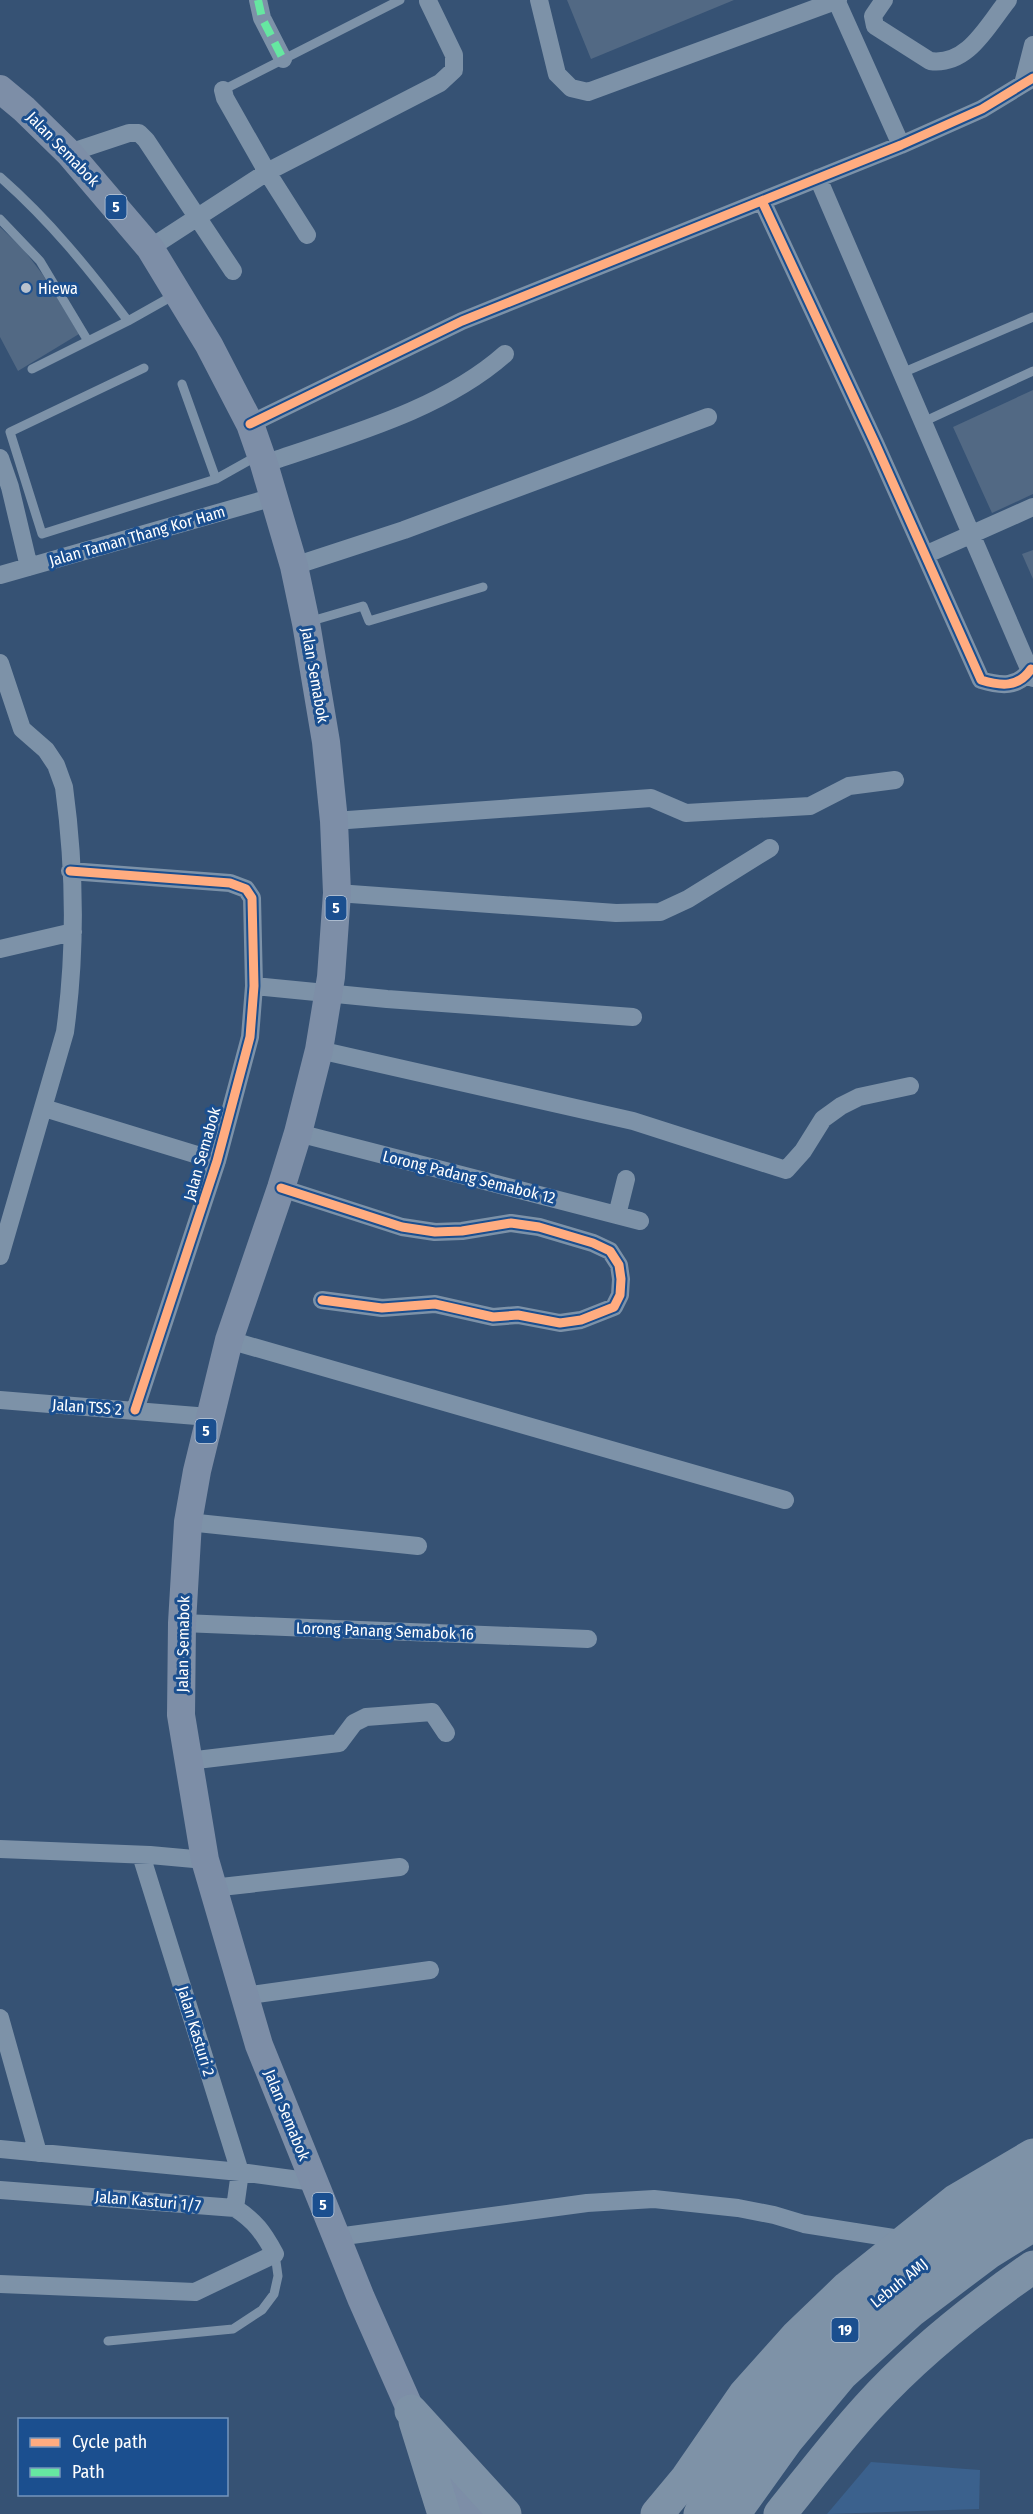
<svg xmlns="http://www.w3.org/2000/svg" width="1033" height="2514" font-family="'Fira Sans Condensed',sans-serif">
  <rect width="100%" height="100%" fill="#365274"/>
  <!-- water -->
  <path fill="#3b618d" d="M871,2462L980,2470L979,2509L827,2514Z"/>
  <!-- building -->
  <path fill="#526984" d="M567,0H734L591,59Z
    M0,227L24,250L43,275L79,334L18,371L0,337Z
    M1033,390V494L992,513L953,427Z
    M1033,550V579L1022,554Z"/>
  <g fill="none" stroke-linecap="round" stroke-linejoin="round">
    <!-- lane -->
    <path stroke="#7d92a8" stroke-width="9" d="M223,90L400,0
      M0,177C49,220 89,269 128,321
      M0,219L40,261L88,341
      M144,368L10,432L42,534L216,479L259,455
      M32,369L128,321L176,294
      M902,373L1033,317
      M182,384L216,479
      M923,422L1033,371
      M308,622L363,606L369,621L483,587
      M108,2341L233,2329L262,2310L274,2294L278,2276L275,2254"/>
    <!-- street -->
    <path stroke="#7d92a8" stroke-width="18" d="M258,0L262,18L283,59
      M539,0L557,74L571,88L588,92L838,0
      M884,0L873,16L875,26L930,61C968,66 987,26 1008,0
      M837,2L901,145
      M1023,84L1033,45
      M223,90L225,98L267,172L307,235
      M69,153L129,133H139L146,140L233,271
      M818,178L1033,678
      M762,201L875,443L981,680C1001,686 1018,688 1031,669
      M150,248L267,172L440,83L454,70V55L428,1
      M250,424L462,321L901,145L982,109L1033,78
      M0,458L10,487L29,567
      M264,464C344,436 441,411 505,354
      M925,555L1033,507
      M294,566L404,530L708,417
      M0,575L274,497
      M0,663L22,729L46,750L56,765L64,787C75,868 76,952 65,1032L0,1256
      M334,821L651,798L686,813L810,806L849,786L895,780
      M70,871L230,883L246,889L252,898L254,986L250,1037L217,1161L135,1410
      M337,893L616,913L660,912L688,899L770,848
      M0,949L73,932
      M254,986L387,999L633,1017
      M319,1050L633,1121L786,1170L803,1151L823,1119L841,1106L859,1097L910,1086
      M44,1108L217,1161
      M298,1133L640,1221
      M281,1188L402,1227L435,1232L462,1231L511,1223L539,1227L593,1243L610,1251L619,1265L621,1279L620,1295L614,1307L581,1320L560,1323L518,1315L493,1317L435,1304L382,1308L322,1300
      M617,1215L626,1179
      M229,1340L785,1500
      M0,1400L209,1417
      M188,1522L418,1546
      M182,1623L588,1639
      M188,1761L339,1743L354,1723L366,1717L432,1712L446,1733
      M0,1849L150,1855L205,1860
      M141,1855L240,2172L235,2208
      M212,1888L400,1867
      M243,1996L430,1970
      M0,2018L38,2153
      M0,2149L240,2172L314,2182
      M0,2190L235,2208C255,2221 263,2232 275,2254L195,2292L0,2284
      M337,2237L587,2203L654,2199L738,2208L774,2215L804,2224L906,2240"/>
    <!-- primary -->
    <path stroke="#7d8ea7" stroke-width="28" d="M0,89L24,109L69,153L150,248L209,345L250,424L264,464L294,566L306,623L326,742L334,821L337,893L331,977L319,1050L298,1133L281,1188L229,1340L197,1471L188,1522L182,1623L181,1715L205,1860L259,2045L361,2298L411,2411L474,2514"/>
    <!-- highway -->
    <path stroke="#7e92a7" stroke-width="33" d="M411,2411L505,2514
      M415,2421L444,2514
      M657,2514L687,2478L745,2394L796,2337L848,2287L955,2201L1033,2155
      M700,2514C749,2426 818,2350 893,2284C904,2274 918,2266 930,2257C964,2234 998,2211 1033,2190
      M734,2514L787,2440L842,2374L911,2311L988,2253L1033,2225
      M780,2514C809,2478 837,2441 868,2407C917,2353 974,2308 1033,2267"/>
    <!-- quiet -->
    <path stroke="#66e7a1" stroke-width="8" stroke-dasharray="15 8" stroke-linecap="butt" d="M258,0L262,18L283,59"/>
    <defs>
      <path id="cycleway" d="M762,201L875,443L981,680C1001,686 1018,688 1031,669
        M250,424L462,321L901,145L982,109L1033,78
        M70,871L230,883L246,889L252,898L254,986L250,1037L217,1161L135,1410
        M281,1188L402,1227L435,1232L462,1231L511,1223L539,1227L593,1243L610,1251L619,1265L621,1279L620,1295L614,1307L581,1320L560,1323L518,1315L493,1317L435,1304L382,1308L322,1300"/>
    </defs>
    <!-- cycleway casing -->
    <use href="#cycleway" stroke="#1b4f8f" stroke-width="13"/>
    <!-- cycleway -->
    <use href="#cycleway" stroke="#ffac80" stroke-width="9"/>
  </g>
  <!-- markers -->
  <circle fill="#b9c2ce" stroke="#1b4f8f" stroke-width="2" cx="26" cy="288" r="6"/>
  <g text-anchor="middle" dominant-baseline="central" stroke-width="6" stroke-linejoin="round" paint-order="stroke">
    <!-- shield labels -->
    <g fill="#1b4f8f" stroke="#bbcadd" stroke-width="1.5">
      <rect x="105.5" y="195" width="21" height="24" rx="4.5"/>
      <rect x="325.5" y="896" width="21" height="24" rx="4.5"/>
      <rect x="195.5" y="1419" width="21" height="24" rx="4.5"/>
      <rect x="312.5" y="2193" width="21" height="24" rx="4.5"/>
      <rect x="831.5" y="2318" width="27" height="24" rx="4.5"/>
    </g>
    <g font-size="15" font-weight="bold" fill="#fff">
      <text x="116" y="207">5</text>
      <text x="336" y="908">5</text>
      <text x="206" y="1431">5</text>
      <text x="323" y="2205">5</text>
      <text x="845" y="2330">19</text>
    </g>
    <!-- street labels -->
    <g font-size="16" fill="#fff" stroke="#1b4f8f">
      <text transform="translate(63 149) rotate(46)">Jalan Semabok</text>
      <text transform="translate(137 536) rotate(-16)">Jalan Taman Thang Kor Ham</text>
      <text transform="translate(315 675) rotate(80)">Jalan Semabok</text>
      <text transform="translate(202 1154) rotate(-74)">Jalan Semabok</text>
      <text transform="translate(469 1177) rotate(14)">Lorong Padang Semabok 12</text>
      <text transform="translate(87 1407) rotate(4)">Jalan TSS 2</text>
      <text transform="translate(385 1631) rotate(2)">Lorong Panang Semabok 16</text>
      <text transform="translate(183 1644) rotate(-89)">Jalan Semabok</text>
      <text transform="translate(196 2031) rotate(73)">Jalan Kasturi 2</text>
      <text transform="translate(287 2115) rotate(68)">Jalan Semabok</text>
      <text transform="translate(148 2201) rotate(5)">Jalan Kasturi 1/7</text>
      <text transform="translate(899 2283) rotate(-39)">Lebuh AMJ</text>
    </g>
    <!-- poi labels -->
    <g font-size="16" fill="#fff" stroke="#1b4f8f" text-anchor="start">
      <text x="38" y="288">Hiewa</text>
    </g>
  </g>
  <!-- legend -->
  <rect x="18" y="2418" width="210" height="78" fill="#1b4f8f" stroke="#7695bc" stroke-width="1.5"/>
  <rect x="30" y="2438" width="30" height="9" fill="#ffac80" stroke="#7695bc" stroke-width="1.5"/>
  <text x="72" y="2448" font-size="18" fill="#ffffff">Cycle path</text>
  <rect x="30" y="2468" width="30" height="9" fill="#66e7a1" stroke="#7695bc" stroke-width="1.5"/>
  <text x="72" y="2478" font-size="18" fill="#ffffff">Path</text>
</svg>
